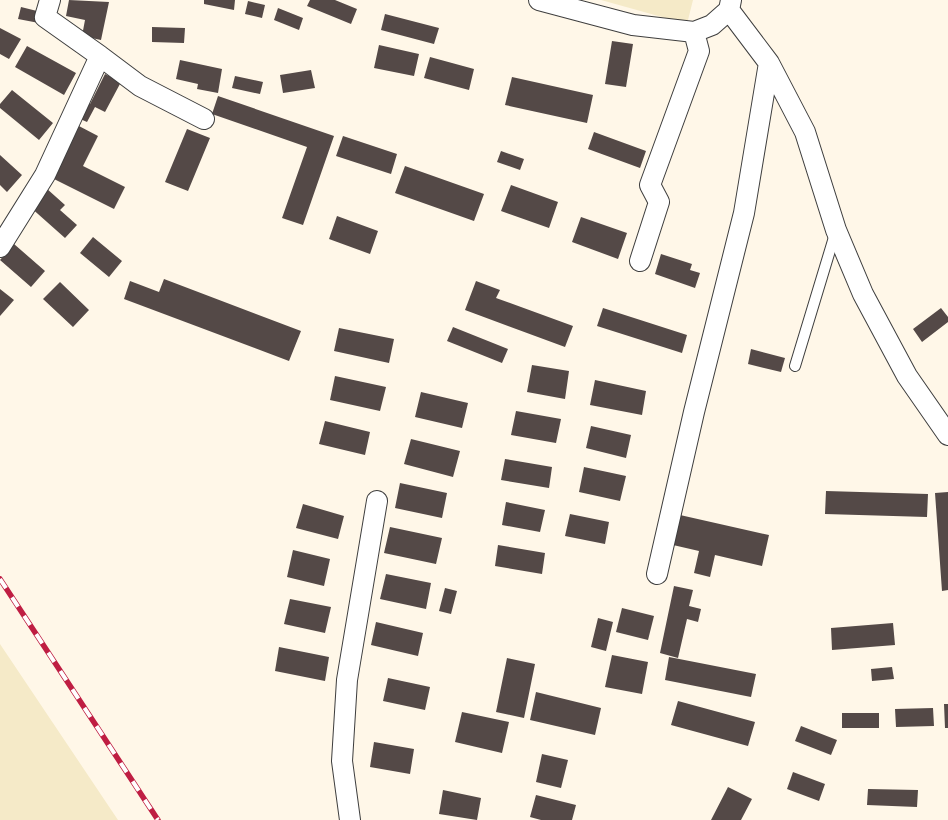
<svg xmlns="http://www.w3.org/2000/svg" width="948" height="820" font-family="'Roboto Serif',serif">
  <rect width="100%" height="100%" fill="#fff7e8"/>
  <!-- farmland -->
  <path fill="#f5eac8" d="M601,0H693L687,24Z
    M0,644L118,820H0Z"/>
  <!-- building -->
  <path fill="#544947" d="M69,0L109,2L101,40L82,36L85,20L66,16Z
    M204,0H235L234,10L204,4Z
    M310,0H335L357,9L351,24L307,6Z
    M248,1L265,5L262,18L245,14Z
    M21,7L41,12L39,23L18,19Z
    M278,8L303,18L299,30L274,20Z
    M385,14L439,28L434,44L381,30Z
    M152,27L185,28L184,43L152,42Z
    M0,28L21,39L9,59L0,54Z
    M612,41L633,44L626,87L605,84Z
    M379,45L419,54L414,76L374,68Z
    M27,46L76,73L64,95L15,67Z
    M430,57L474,69L469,90L424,78Z
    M180,60L222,69L218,93L197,89L198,84L176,79Z
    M311,70L315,88L283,93L280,75Z
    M105,74L121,82L105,112L95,107L87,122L78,118L86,102L90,104Z
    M235,76L263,82L260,94L232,88Z
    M512,77L593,95L587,123L505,105Z
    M12,90L53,123L39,140L0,108V104Z
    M218,96L334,136L303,225L282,218L307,147L212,114Z
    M77,125L98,136L83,166L125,187L114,209L50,177Z
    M187,129L210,138L188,191L165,182Z
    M594,132L646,151L640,168L588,149Z
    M343,136L397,154L391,174L336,156Z
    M501,151L524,159L520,170L497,162Z
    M0,155L22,175L7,192L0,185Z
    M405,166L484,194L474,221L395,193Z
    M511,185L558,202L549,228L501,211Z
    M46,188L65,205L60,210L77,225L65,238L29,206Z
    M337,216L378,231L370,254L329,239Z
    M581,217L627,233L618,259L572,242Z
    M93,237L122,261L109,277L80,253Z
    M14,244L45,271L31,287L0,260Z
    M661,254L692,264L690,270L700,273L695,288L655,274Z
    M164,279L301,331L289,361L124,299L130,281L159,292Z
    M476,281L500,290L496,298L573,326L565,347L465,310Z
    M60,282L89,310L73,327L43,299Z
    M0,289L14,300L0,316Z
    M603,308L687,335L682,353L597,326Z
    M941,308L948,317V322L922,342L913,329Z
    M453,327L508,349L502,363L447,341Z
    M339,328L394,339L389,363L334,351Z
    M751,349L785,358L781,372L748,364Z
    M532,365L569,371L565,399L527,392Z
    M335,376L386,387L380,411L330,400Z
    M595,380L646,391L642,415L590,405Z
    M421,392L468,403L462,428L415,417Z
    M516,411L561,419L556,443L511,435Z
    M325,421L370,432L365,455L319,444Z
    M591,426L631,435L626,458L586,448Z
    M411,439L460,451L453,477L404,464Z
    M505,459L552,467L549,488L501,480Z
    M584,467L626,476L620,501L579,492Z
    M400,483L447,493L442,518L395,508Z
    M826,491L928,494L927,517L825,514Z
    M948,492V590L942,591L935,493Z
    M506,502L545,510L540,532L502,525Z
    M303,504L344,516L338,539L296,528Z
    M570,514L609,522L605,544L565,536Z
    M680,515L769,535L762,566L715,555L710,577L694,573L699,551L673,545Z
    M390,527L442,538L436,564L384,553Z
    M498,545L545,553L542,574L495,566Z
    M293,550L330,559L324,586L287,577Z
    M386,574L431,583L426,609L380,599Z
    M674,586L693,590L689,606L701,609L698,622L687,619L678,658L660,653Z
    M445,588L457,591L451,614L439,611Z
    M290,599L331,607L325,633L284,624Z
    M622,608L654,616L648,640L616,632Z
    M598,618L613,622L606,651L591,647Z
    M376,622L423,633L418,656L371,645Z
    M893,623L895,645L832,650L831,628Z
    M279,647L329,657L325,681L275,671Z
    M612,655L648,662L642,694L605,687Z
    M669,657L756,674L751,697L665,680Z
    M507,658L535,664L524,718L496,712Z
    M892,667L894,679L872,681L871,669Z
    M388,678L430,687L425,710L383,701Z
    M536,692L601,708L595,735L530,720Z
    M678,701L755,722L748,746L671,725Z
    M944,704H948V728H945Z
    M933,708L934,726L896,727L895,709Z
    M462,712L509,722L502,753L455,742Z
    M842,713H879V728H842Z
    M801,726L837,740L831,755L795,741Z
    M374,742L414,749L410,774L370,767Z
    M542,754L568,760L561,788L536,782Z
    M793,772L825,784L819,801L787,789Z
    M728,787L752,799L741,820H711Z
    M868,789L918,790L917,807L867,805Z
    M443,790L481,798L477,820L439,814Z
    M536,795L576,805L572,820H541L530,817Z"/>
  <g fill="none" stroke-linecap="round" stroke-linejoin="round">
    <defs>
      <path id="lane" d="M795,366L835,234"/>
      <path id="street" d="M539,0L633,25L694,32L712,25L729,10L731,0
        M729,10L769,63L805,132L836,230L863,294L907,376L948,435
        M100,56L140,86L204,119
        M0,247L45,175L100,56L45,17L50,0
        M640,261L659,202L650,185L699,51L694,32
        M657,574L694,412L744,213L769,63
        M350,820L342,761L347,680L377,501"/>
    </defs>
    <!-- lane casing -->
    <use href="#lane" stroke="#3e3e3e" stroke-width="12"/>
    <!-- street casing -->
    <use href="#street" stroke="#3e3e3e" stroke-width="22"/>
    <!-- lane -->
    <use href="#lane" stroke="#fff" stroke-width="10"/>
    <!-- street -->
    <use href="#street" stroke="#fff" stroke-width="20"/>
    <defs>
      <path id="rail" d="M0,579L158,820"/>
    </defs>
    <!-- rail casing -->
    <use href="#rail" stroke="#bf1e43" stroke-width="5.5"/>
    <!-- rail -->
    <use href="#rail" stroke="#fff" stroke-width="4" stroke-dasharray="11" stroke-linecap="butt"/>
  </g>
</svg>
